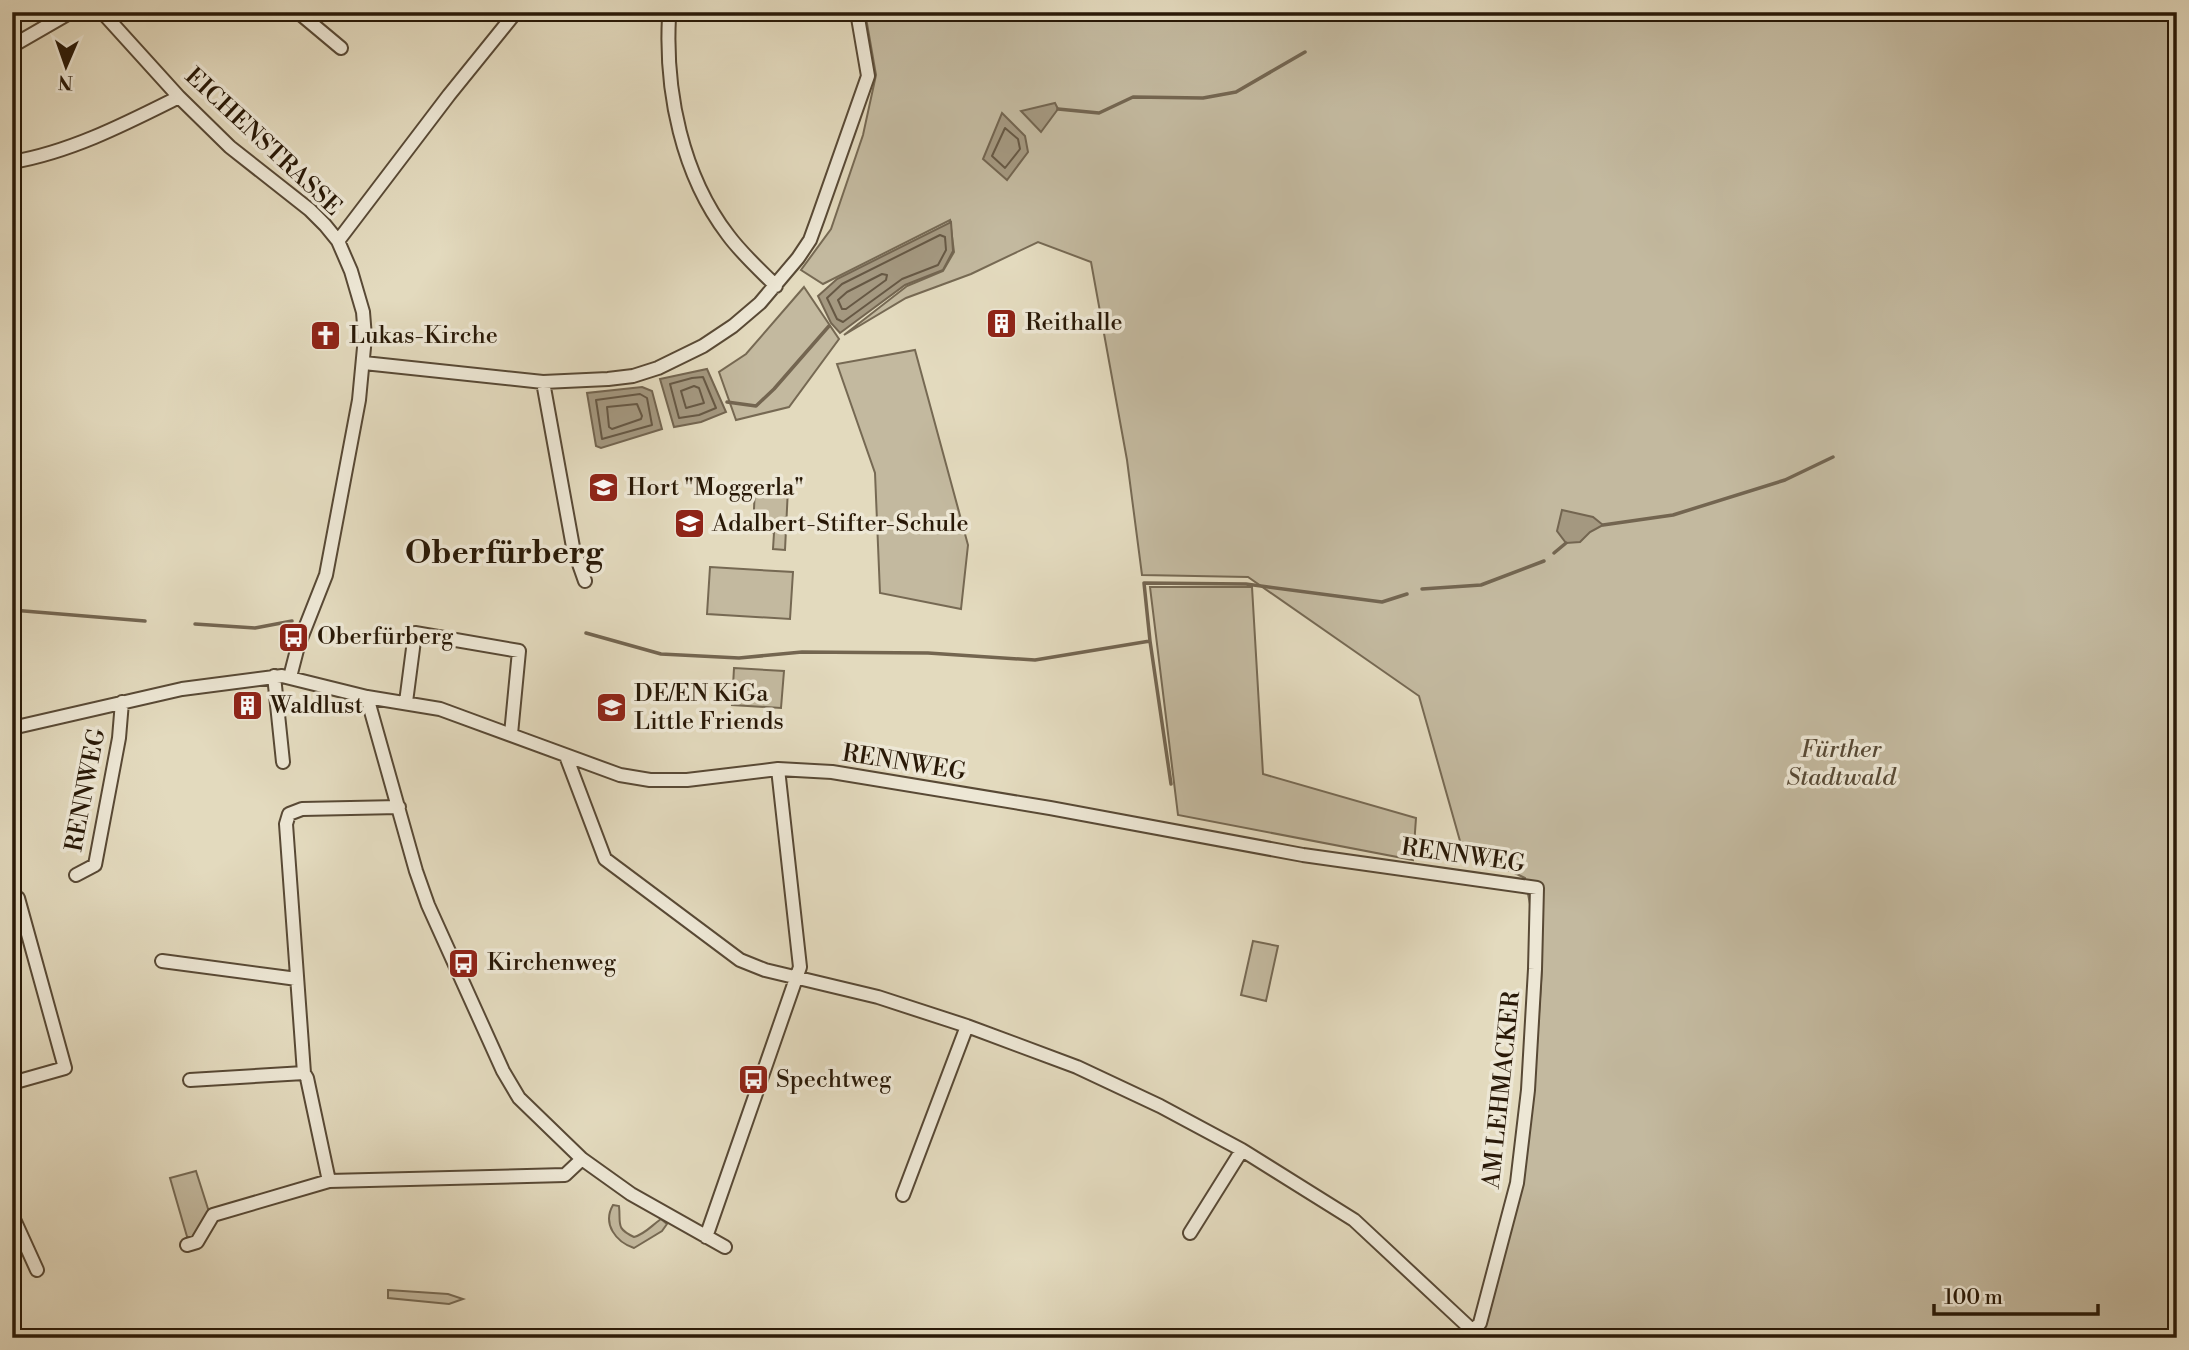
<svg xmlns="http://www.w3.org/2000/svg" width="2189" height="1350" font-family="'Libre Bodoni',serif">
  <rect width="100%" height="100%" fill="#e3dabe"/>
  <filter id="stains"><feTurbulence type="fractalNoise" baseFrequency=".00286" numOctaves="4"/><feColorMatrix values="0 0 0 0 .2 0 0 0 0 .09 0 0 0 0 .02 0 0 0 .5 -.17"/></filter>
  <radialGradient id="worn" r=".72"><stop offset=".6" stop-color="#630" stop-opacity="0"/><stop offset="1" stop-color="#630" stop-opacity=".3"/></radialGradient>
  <!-- green -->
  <path fill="#c3b99f" stroke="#766953" stroke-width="2" d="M865,12H2177V1338H1482L1479,1335L1523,1166L1534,1091L1542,967L1525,878L1462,848L1419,696L1248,577L1142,575L1127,460L1091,262L1038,242L971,274L906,298L844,335L907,286L943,271L954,252L950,220L823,284L801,270L831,229L863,135L876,75Z
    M804,287L839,339L789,407L736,420L719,372L746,354Z
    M915,350L968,545L961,609L880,593L875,473L837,364Z
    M755,486L788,488L785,550L773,549L774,533L753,532Z
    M710,567L793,572L790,619L707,614Z
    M1150,587H1252L1263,774L1416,818L1413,860L1178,815Z
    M734,668L784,671L781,708L732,705Z
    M1253,941L1278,946L1266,1001L1241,995Z
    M196,1171L210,1215L196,1237L188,1240L170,1178Z
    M613,1205L619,1206C621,1224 615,1228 634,1237C645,1234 651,1226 661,1219L667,1224L662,1231L634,1248C616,1242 602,1224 613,1205Z
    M388,1290L448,1294L463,1299L449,1304L388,1298Z"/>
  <!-- water -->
  <path fill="#a49880" stroke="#736550" stroke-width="2" d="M1055,103L1058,109L1041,132L1021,111Z
    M1002,113L1025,136L1028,152L1007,180L983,159Z
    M951,222L953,251L943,270L905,285L840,333L831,323L818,296L837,279Z
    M707,369L726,412L701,422L674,427L660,379Z
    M642,387L652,391L662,429L601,448L596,446L587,393Z
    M1562,510L1593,517L1603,525L1590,532L1580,542L1566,543L1557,531Z"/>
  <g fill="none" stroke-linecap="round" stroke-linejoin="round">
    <!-- shore -->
    <path stroke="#665844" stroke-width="2" d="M1005,128L1018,139L1020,149L1005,168L992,156Z
      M940,235L945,237L946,250L938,265L902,279L843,322L837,319L827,298L842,284Z
      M882,274L887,275L886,280L846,309H842L838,300L847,292Z
      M703,377L716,408L699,415L679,418L670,384L692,378Z
      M694,386L699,388L704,403L686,408L681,391Z
      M640,394L647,398L652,425L602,439L596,400Z
      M637,404L642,416L641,419L612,429L609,427L607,407Z"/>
    <!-- stream -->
    <path stroke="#736550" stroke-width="3.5" d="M1058,109L1099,113L1133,97L1203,98L1236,92L1305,52
      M727,402L756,406L774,389L829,326
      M1603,525L1673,515L1785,480L1833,457
      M1554,553L1566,543
      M1422,589L1481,585L1544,561
      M12,610L145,621
      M195,624L255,628L292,621
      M586,633L661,654L739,658L802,652L928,653L1035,660L1150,641L1144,583L1246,584L1382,602L1407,594
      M1150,641L1171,784"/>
    <defs>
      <path id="minor" d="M102,12L179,97L230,147L310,210L325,225L338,241L351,271L363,312L365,337L359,400L326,575L298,646L290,677
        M298,12L341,48
        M669,17C665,92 682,175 728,235C742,254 760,270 776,286
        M12,46L71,12
        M12,162C71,152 127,123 179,97
        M338,241L449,95L516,12
        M364,363L543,382L608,379L633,376L658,368L703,346L733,326L760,303L798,258L810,240L818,218L868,76L857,12
        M543,382L573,547L585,581
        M274,676L283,762
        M367,697L416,871L428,905L503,1071L519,1098L582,1159L631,1194L725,1247
        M406,702L415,633L519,651L511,734
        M12,728L182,689L282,676L367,697L440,709L620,775L650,780H687L778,769L832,772L1050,808L1303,855L1537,888L1535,969L1528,1090L1517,1183L1480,1323L1473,1331L1354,1220L1242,1150L1160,1106L1077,1067L967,1026L878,997L765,970L740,960L605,859L566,756
        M76,875L95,865L119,738L122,702
        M12,900L18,898L65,1068L12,1083
        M162,961L297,979
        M190,1080L304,1073
        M329,1181L307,1078L304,1073L286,824L289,814L302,809L399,807
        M903,1195L967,1026
        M12,1215L37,1270
        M1190,1233L1242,1150
        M706,1237L800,967L778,769
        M187,1245L197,1242L213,1215L329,1181L565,1175L582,1159"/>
    </defs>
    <!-- minor casing -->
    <use href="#minor" stroke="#584935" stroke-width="16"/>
    <!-- minor -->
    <use href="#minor" stroke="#ede7d5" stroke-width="12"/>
  </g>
  <!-- icons -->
  <defs>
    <symbol id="building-square" viewBox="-11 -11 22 22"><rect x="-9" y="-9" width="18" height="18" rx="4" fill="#8f2418" stroke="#ede7d5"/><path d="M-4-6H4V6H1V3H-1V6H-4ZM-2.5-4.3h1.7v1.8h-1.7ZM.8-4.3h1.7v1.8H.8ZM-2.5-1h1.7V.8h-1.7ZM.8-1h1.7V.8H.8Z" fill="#fff"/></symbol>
    <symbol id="church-square" viewBox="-11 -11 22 22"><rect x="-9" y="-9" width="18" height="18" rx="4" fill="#8f2418" stroke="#ede7d5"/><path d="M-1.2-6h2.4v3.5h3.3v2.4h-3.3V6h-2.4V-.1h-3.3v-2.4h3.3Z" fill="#fff"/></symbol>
    <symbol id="school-square" viewBox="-11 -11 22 22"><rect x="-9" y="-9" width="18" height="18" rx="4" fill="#8f2418" stroke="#ede7d5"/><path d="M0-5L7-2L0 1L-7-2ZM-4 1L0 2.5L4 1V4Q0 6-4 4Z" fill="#fff"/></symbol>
    <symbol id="bus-square" viewBox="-11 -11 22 22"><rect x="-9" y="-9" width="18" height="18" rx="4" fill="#8f2418" stroke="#ede7d5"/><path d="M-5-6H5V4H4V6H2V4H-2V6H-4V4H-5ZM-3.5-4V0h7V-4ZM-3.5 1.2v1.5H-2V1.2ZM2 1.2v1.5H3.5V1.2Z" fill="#fff"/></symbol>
  </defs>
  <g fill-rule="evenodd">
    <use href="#building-square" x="984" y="306" width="35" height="35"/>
    <use href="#church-square" x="308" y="318" width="35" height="35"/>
    <use href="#school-square" x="586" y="470" width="35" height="35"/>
    <use href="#school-square" x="672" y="506" width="35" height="35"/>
    <use href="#bus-square" x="276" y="620" width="35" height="35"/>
    <use href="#building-square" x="230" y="688" width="35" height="35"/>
    <use href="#school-square" x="594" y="690" width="35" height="35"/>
    <use href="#bus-square" x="446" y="946" width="35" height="35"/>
    <use href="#bus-square" x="736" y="1062" width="35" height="35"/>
  </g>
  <g text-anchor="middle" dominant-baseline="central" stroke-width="7" stroke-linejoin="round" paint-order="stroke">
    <!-- street labels -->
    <g font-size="24" fill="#291907" stroke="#ede7d5">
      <text transform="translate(263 142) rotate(43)">EICHENSTRASSE</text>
      <text transform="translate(904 763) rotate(9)">RENNWEG</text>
      <text transform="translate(86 790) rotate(-79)">RENNWEG</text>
      <text transform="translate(1463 856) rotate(8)">RENNWEG</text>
      <text transform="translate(1502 1090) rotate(-84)">AM LEHMACKER</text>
    </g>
    <!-- poi labels -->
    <g font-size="24" fill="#291907" stroke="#ede7d5" text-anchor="start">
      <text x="1025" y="323">Reithalle</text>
      <text x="349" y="336">Lukas-Kirche</text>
      <text x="627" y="488">Hort "Moggerla"</text>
      <text x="712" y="524">Adalbert-Stifter-Schule</text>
      <text x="317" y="637">Oberfürberg</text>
      <text x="634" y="694">DE/EN KiGa<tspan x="634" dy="28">Little Friends</tspan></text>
      <text x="270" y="706">Waldlust</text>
      <text x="487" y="963">Kirchenweg</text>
      <text x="776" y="1080">Spechtweg</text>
    </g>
    <!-- park labels -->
    <g font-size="24" font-style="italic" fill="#574935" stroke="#ede7d5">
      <text x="1841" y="750">Fürther<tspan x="1841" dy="28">Stadtwald</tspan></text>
    </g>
    <!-- district labels -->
    <g font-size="32" font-weight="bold" fill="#291907" stroke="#ede7d5">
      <text x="504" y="553">Oberfürberg</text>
    </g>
  </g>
  <!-- margin -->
  <rect width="2189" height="1350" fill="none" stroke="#e3dabe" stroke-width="42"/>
  <rect x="14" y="14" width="2161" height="1322" fill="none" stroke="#291907" stroke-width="3.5"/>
  <rect x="21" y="21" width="2147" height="1308" fill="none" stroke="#291907" stroke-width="2"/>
  <!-- north arrow -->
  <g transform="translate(66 66) rotate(182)" stroke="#ede7d5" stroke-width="5" paint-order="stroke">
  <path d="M0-5L12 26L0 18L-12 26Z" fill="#291907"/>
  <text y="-10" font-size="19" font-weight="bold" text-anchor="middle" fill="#291907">N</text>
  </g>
  <!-- scale -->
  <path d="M1934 1304v10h164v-10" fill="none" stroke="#291907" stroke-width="3.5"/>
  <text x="1944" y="1304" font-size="21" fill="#291907" stroke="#ede7d5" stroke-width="5" paint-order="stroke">100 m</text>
  <rect width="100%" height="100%" filter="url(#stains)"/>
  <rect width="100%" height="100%" fill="url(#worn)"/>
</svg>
